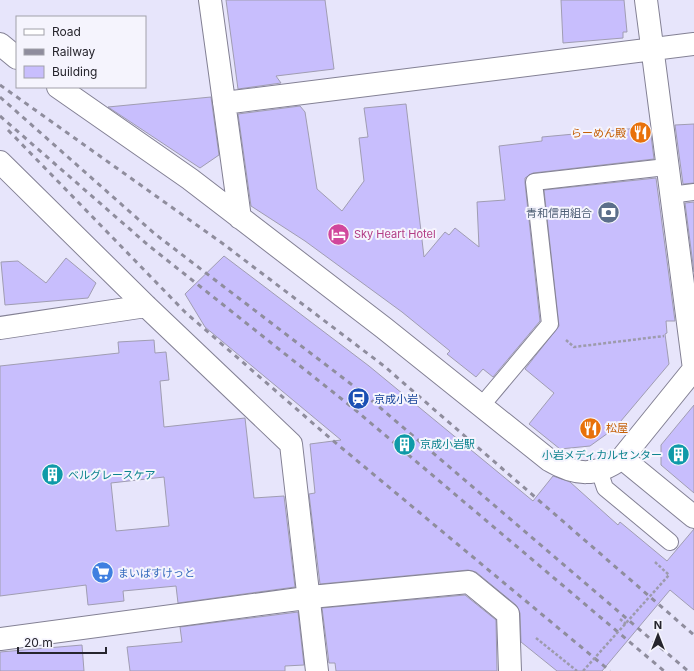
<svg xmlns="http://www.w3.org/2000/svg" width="694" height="671" font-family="Inter,'Noto Sans JP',sans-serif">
  <rect width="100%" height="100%" fill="#e7e5fb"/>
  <!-- building -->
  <path fill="#c8befd" stroke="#a09db2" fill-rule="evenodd" d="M226,0H325L334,69L276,76L281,83L238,89Z
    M561,0H624L627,32H623V38L563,43Z
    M211,97L219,155L200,168L108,107Z
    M406,104L424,257L445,232L449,235L455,228L479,247L477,202L505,200L499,146L542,141V137L650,127L654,159L533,173L525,178V183L540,321L493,377L483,369L476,377L447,354L450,351L402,312L305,241L251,206L238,114L300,106L305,112L317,189L342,211L364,181L359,138L368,137L364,108Z
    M694,124V183L683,184L675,125Z
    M656,178L675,321H666L667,333L665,334L669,364L615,428L590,446L560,449L529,424L554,393L525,369L559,326L544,190Z
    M694,202V272L685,203Z
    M224,256L369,366L533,501L553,476L570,482L618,525L620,522L667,561L694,529V610L670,590L602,671H557L521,642L520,613L516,605L476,572L468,570L320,584L309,494L315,493L310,444L341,440L205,327L185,294Z
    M66,258L96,283L88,298L5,305L1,262L18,261L46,283Z
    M154,340L155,353L166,352L169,380L160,381L164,427L245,418L254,498L284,496L295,587L178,603L176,586L123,591L124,601L88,605L86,585L0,596V366L119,353L118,342ZM164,477L169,526L116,531L111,483Z
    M694,405V493L661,465V445Z
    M465,595L496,620L497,671H336L335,663H329L322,608Z
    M298,612L304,665L285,666V671H130L127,647L182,642L180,627Z
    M82,645L84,671H0V652Z"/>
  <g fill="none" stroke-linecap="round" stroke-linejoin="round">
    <defs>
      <path id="lane" d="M670,195L694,192
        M482,405L550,324L534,182L666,167
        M599,470L605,488L670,542"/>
      <path id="street" d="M210,0L240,218
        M0,44L17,58
        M58,87L190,179L384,328L549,460C576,476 596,477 622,458L694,369L646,0
        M224,103L694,44
        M0,162L146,306L291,444L317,671
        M0,328L146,306
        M622,458L694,517
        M0,639L321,596L469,582L508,614L510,671"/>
    </defs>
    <!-- lane casing -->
    <use href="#lane" stroke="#838094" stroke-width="18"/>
    <!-- street casing -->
    <use href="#street" stroke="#838094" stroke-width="24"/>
    <!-- path -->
    <path stroke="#9d9bac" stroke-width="2.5" stroke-dasharray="3 2" stroke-linecap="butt" d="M566,340L574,347L664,336
      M655,562L669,575
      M620,619L626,624
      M536,638L577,671"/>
    <!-- lane -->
    <use href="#lane" stroke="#fff" stroke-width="16"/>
    <!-- street -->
    <use href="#street" stroke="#fff" stroke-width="22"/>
    <!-- rail -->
    <path stroke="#8f8d9d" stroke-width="3" stroke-dasharray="5 5" stroke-linecap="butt" d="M0,85L222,243L384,366L694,635
      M0,97L155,234L364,394L688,671
      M0,116L148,245L353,408L664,671
      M8,130L185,312L331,439L610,671"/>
    <!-- path-bridge -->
    <path stroke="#9d9bac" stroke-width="2.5" stroke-dasharray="3 2" stroke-linecap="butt" d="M583,671L669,575"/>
  </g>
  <!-- icons -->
  <defs>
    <symbol id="restaurant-disc" viewBox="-11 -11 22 22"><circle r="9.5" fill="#e8710a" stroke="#f5f4fd"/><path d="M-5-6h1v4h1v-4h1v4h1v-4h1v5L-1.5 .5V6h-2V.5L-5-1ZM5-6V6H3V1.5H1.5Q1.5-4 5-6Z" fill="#fff"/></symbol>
    <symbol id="bank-disc" viewBox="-11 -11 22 22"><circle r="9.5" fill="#5c6f8a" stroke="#f5f4fd"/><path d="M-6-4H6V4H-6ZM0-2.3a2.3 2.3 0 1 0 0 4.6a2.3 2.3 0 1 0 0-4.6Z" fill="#fff"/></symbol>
    <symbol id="hotel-disc" viewBox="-11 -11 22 22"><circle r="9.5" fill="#d1479c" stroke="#f5f4fd"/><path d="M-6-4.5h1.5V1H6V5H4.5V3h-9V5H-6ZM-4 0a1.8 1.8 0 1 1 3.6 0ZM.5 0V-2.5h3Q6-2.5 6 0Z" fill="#fff"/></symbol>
    <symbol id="station-disc" viewBox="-11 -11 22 22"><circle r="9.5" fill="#1a4fb4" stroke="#f5f4fd"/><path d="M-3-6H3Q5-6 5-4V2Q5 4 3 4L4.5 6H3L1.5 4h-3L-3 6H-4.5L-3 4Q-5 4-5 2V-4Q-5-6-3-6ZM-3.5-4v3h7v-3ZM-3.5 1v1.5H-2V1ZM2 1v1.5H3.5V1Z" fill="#fff"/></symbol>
    <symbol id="building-disc" viewBox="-11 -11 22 22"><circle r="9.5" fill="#0f9aa8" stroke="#f5f4fd"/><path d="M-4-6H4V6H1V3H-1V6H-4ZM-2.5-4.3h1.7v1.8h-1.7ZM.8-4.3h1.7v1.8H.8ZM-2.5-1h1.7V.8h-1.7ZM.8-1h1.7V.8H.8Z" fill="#fff"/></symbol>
    <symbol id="supermarket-disc" viewBox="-11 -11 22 22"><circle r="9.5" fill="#3f7fe0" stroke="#f5f4fd"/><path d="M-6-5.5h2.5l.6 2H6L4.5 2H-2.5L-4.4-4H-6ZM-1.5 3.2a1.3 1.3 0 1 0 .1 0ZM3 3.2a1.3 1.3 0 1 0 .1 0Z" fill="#fff"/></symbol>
  </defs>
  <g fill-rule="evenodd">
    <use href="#restaurant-disc" x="628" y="120" width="25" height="25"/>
    <use href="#bank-disc" x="596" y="200" width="25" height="25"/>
    <use href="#hotel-disc" x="326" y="222" width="25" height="25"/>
    <use href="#station-disc" x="346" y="386" width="25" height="25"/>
    <use href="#restaurant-disc" x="578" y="416" width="25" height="25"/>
    <use href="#building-disc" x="392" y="432" width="25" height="25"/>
    <use href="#building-disc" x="666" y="442" width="25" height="25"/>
    <use href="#building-disc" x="40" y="462" width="25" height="25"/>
    <use href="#supermarket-disc" x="90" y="560" width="25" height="25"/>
  </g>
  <g text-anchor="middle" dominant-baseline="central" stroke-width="4" stroke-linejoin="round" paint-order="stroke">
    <!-- food labels -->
    <g font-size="11" fill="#c56008" stroke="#f5f4fd" text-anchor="end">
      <text x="626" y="133">らーめん殿</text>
      <text x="606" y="428" text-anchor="start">松屋</text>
    </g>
    <!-- service labels -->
    <g font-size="11" fill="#4e5e75" stroke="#f5f4fd" text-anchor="end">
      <text x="592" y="213">青和信用組合</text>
    </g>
    <!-- hotel labels -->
    <g font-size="11" fill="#b23c85" stroke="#f5f4fd" text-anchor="start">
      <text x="354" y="234">Sky Heart Hotel</text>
    </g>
    <!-- transit labels -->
    <g font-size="11" fill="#164399" stroke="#f5f4fd" text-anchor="start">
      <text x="374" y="399">京成小岩</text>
    </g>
    <!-- culture labels -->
    <g font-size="11" fill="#0d838f" stroke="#f5f4fd" text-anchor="start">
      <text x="420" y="444">京成小岩駅</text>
      <text x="662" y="455" text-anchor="end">小岩メディカルセンター</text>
      <text x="68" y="475">ベルグレースケア</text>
    </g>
    <!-- shop labels -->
    <g font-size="11" fill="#366cbe" stroke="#f5f4fd" text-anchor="start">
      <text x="118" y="573">まいばすけっと</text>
    </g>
  </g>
  <!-- legend -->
  <rect x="16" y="16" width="130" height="72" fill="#f5f4fd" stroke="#a2a1aa"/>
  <rect x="24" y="29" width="20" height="6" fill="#ffffff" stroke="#a2a1aa"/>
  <text x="52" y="36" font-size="12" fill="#26252d">Road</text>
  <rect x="24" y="49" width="20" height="6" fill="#8f8d9d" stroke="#a2a1aa"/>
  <text x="52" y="56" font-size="12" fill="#26252d">Railway</text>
  <rect x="24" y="66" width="20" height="12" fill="#c8befd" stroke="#a2a1aa"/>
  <text x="52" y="76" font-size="12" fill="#26252d">Building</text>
  <!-- north arrow -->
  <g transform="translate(658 635)" stroke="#f5f4fd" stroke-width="3" paint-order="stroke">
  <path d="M0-3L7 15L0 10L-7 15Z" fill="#26252d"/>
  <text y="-6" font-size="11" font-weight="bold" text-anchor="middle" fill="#26252d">N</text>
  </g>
  <!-- scale -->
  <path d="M18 647v6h88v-6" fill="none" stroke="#26252d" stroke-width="2"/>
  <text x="24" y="647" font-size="12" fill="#26252d" stroke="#f5f4fd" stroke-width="3" paint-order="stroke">20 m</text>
</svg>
